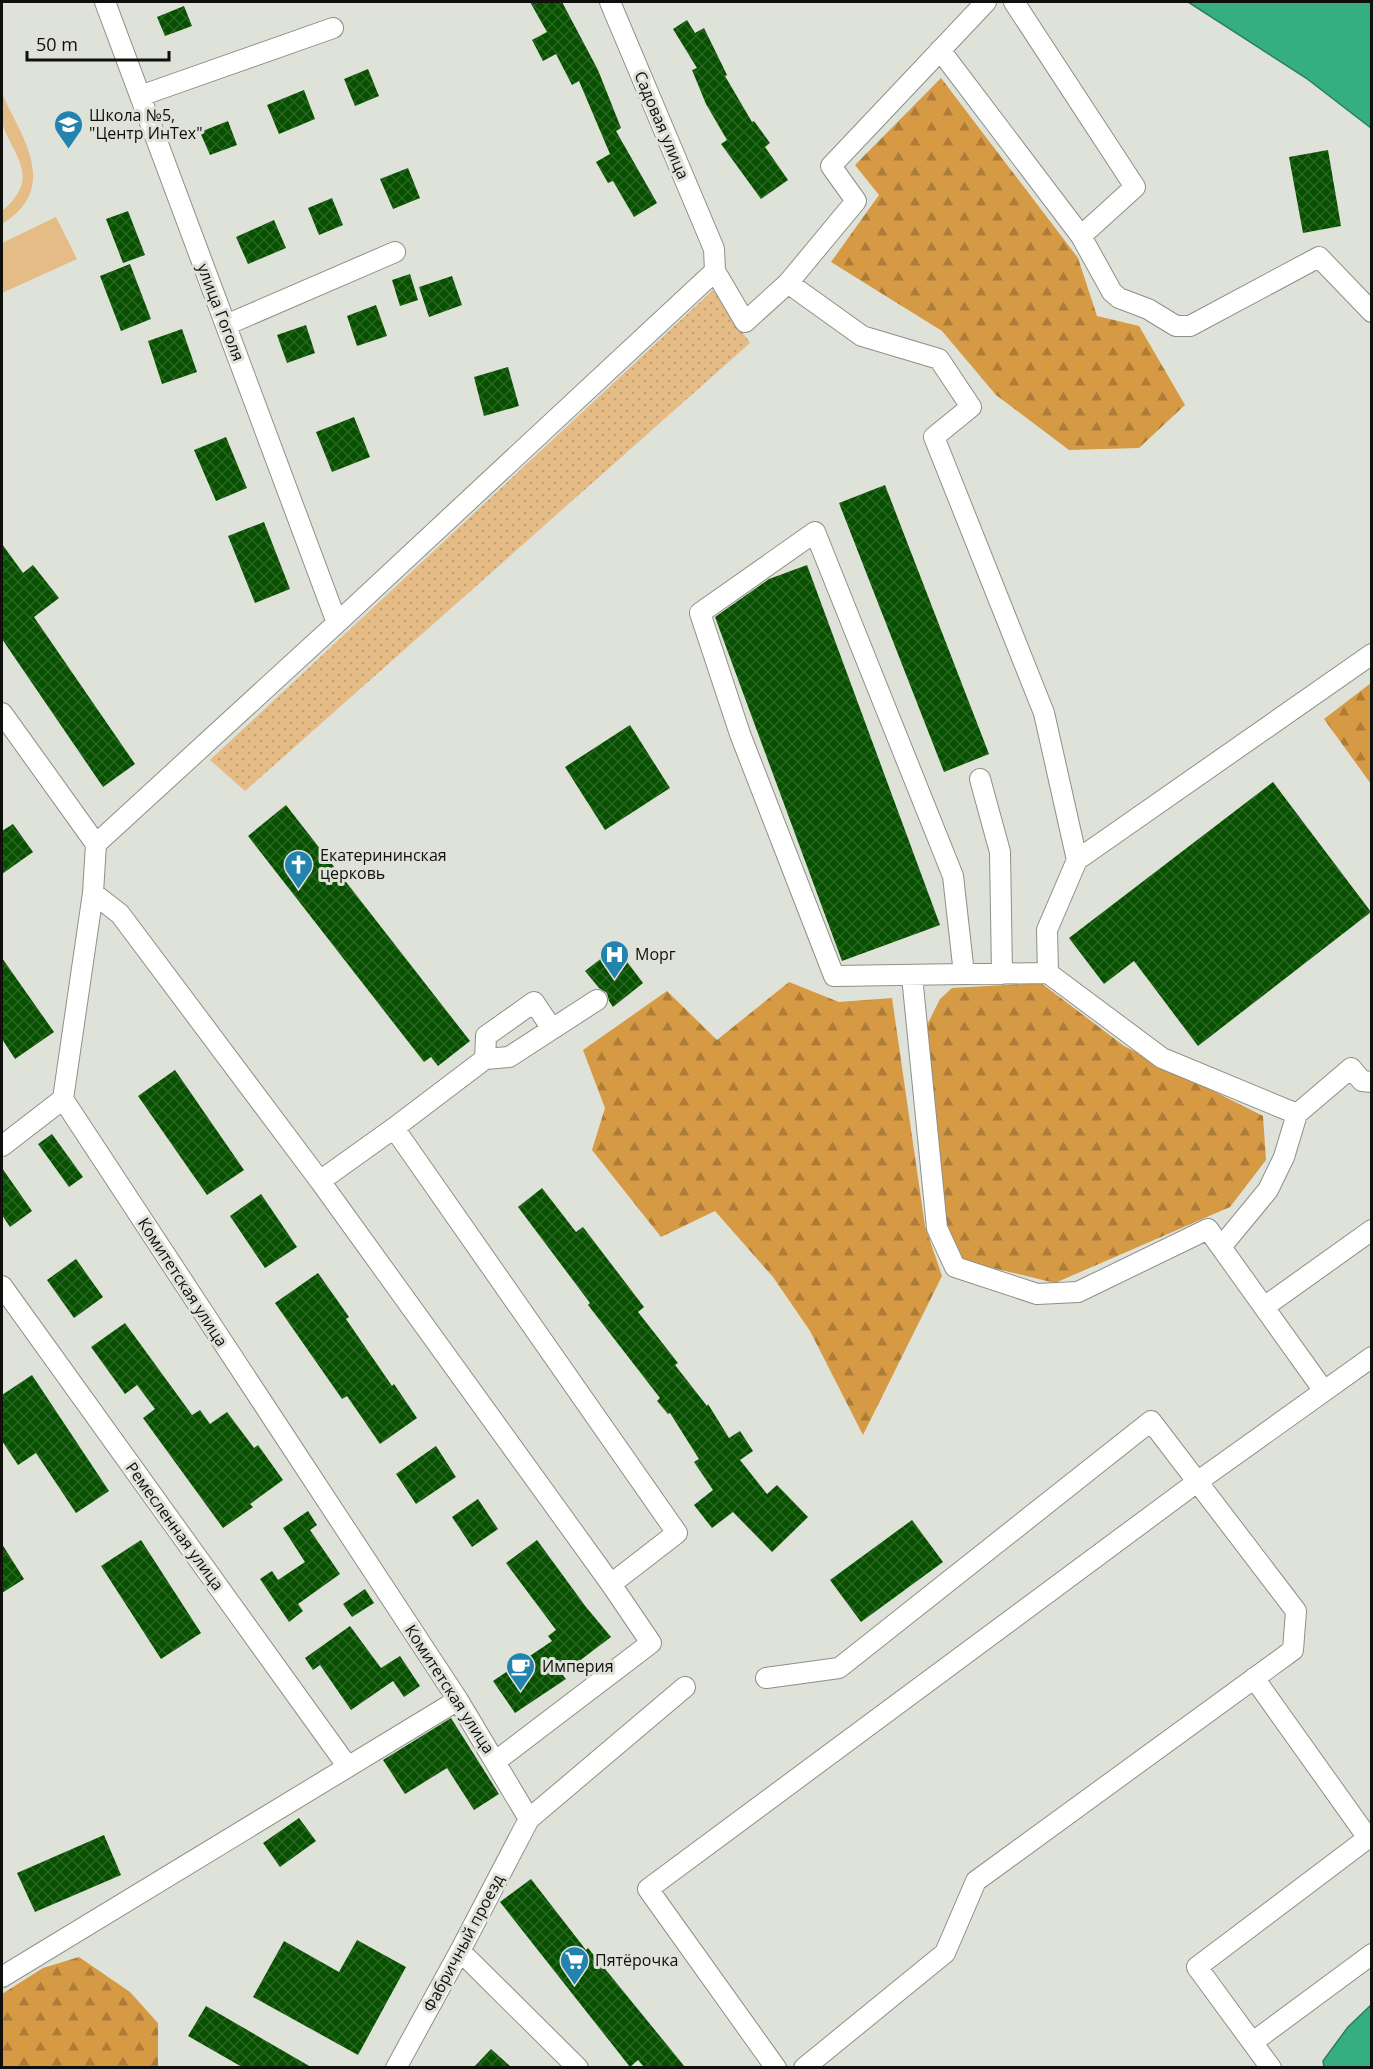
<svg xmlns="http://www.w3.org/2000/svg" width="1373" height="2069" font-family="'Open Sans',sans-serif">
  <defs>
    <pattern id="forest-firs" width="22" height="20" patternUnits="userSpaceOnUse" patternTransform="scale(1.5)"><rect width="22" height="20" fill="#d79a44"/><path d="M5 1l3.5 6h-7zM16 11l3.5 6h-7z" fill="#ad7c37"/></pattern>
    <pattern id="park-dots" width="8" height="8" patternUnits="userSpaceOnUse" patternTransform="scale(1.5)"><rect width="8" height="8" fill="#e5bb86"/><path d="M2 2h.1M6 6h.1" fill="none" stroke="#c3a072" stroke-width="1.8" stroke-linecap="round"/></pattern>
    <pattern id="building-cross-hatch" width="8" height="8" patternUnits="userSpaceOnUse" patternTransform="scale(1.5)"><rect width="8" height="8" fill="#075000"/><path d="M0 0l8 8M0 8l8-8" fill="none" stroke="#2a6524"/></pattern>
  </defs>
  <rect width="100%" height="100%" fill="#dfe2d8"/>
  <!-- grass -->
  <path fill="#e5bb86" d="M2,94C23,139 60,188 2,224V211C42,177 14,158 2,123C0,114 1,103 2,94Z
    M56,217L77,259L2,293V243Z"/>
  <!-- forest -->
  <path fill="url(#forest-firs)" d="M941,78L1078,258L1097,316L1139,326L1185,405L1139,448L1069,450L996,395L942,331L831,262L879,195L855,165Z
    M1371,683V784L1324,719Z
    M789,982L839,1002L892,998L925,1226L942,1276L863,1435L810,1331L773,1277L715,1211L661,1237L592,1150L605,1108L583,1050L667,991L717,1040Z
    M1041,983L1124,1046L1263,1116L1266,1160L1230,1207L1055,1283L964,1261L948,1234L927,1025L940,999L952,988Z
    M79,1957L130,1992L158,2023V2067H2V1994L43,1968Z"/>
  <!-- park -->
  <path fill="url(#park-dots)" d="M713,290L750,343L245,791L210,760Z"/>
  <!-- water -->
  <path fill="#35ae82" stroke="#2a7e5f" stroke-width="1.5" d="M1188,2H1371V128L1306,78Z
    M1371,2005V2067H1324L1323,2061L1348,2027Z"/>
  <!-- building -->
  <path fill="url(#building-cross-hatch)" d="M530,2H562L598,70L621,128L616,131L657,203L634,217L613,181L608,183L596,162L610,154L579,81L572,85L556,54L543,61L532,40L547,32Z
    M184,6L192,26L165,36L157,17Z
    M687,20L695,33L704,28L727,75L725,76L752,122L754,121L770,143L765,147L788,180L761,199L721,144L727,140L706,104L692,70L697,68L673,29Z
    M368,69L379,96L355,106L344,79Z
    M304,90L315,119L279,134L267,105Z
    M228,121L237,145L210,155L200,132Z
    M1328,150L1341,226L1303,233L1289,157Z
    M408,168L420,198L393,209L380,179Z
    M332,198L343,225L319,235L308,208Z
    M128,211L145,255L123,263L106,219Z
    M274,220L286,248L248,264L236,237Z
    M130,264L151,319L121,331L100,276Z
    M410,274L418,300L400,306L392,280Z
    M452,276L462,305L429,317L419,287Z
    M376,305L387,336L357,346L347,316Z
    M306,325L315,353L287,363L277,335Z
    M182,329L197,372L162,384L148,341Z
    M508,367L519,406L484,416L474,377Z
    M354,417L370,457L332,472L316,432Z
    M226,437L247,488L216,501L194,450Z
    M885,485L989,754L944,772L839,503Z
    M264,522L290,589L255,603L228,536Z
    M2,544L23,573L33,565L59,598L34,617L135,764L103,787L2,639Z
    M807,565L940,925L842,961L715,617L769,579Z
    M630,725L670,788L605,830L565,767Z
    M1273,782L1371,912L1198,1046L1134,961L1104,984L1069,938Z
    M286,805L470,1041L438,1066L431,1057L424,1062L248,836Z
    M13,824L33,852L2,874V831Z
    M616,947L643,983L613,1007L609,1001L607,993L599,988L585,971Z
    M2,958L54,1032L15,1059L2,1039Z
    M175,1070L244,1170L207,1195L138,1096Z
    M52,1134L83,1177L69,1187L38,1144Z
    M2,1168L32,1211L10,1227L2,1215Z
    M542,1188L576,1232L583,1227L644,1307L638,1312L678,1363L675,1365L707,1406L708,1404L729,1438L740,1431L753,1451L740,1460L767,1494L777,1485L808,1517L772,1552L733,1512L712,1528L694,1505L713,1490L694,1462L699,1459L670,1413L668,1414L657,1401L660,1398L588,1305L590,1303L518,1207Z
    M261,1194L297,1247L265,1268L230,1216Z
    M76,1259L103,1297L74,1318L47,1280Z
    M318,1273L349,1317L346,1319L392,1386L394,1384L417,1418L380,1444L347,1396L342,1399L275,1303Z
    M125,1323L192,1415L200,1410L210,1424L227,1412L254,1448L258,1445L283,1480L250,1504L253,1507L223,1528L143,1418L155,1409L137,1385L125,1394L91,1347Z
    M32,1375L109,1491L76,1513L36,1453L18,1465L2,1441V1395Z
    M436,1446L456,1477L416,1504L396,1474Z
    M478,1499L498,1529L472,1547L452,1517Z
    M308,1511L317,1525L310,1530L340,1574L298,1604L303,1611L289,1622L260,1579L272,1571L278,1580L305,1562L283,1528Z
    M912,1520L943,1562L861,1622L830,1580Z
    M141,1540L201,1633L161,1659L101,1566Z
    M537,1540L586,1607L611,1637L562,1674L566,1679L515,1713L493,1681L552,1641L548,1636L556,1630L506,1563Z
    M2,1544L24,1579L2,1593Z
    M365,1589L374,1603L352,1617L343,1604Z
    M350,1626L381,1668L400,1656L420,1686L404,1697L393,1681L351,1710L320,1665L313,1670L305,1658Z
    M451,1718L499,1794L474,1810L447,1768L405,1794L383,1760Z
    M299,1818L316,1841L280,1867L263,1843Z
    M104,1835L121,1875L35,1912L17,1873Z
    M531,1879L586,1950L588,1948L685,2067H644L638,2060L630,2067L500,1902Z
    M357,1940L406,1967L358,2055L253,1997L284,1941L339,1972Z
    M206,2006L311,2067H242L188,2036Z
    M491,2049L511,2067H474Z"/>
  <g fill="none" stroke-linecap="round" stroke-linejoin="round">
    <defs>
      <path id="minor" d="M105,2L337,623
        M1014,2L1135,187L1081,236L1112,292L1119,298L1148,309L1176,326H1190L1319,257L1372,312
        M940,50L1081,236
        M140,96L333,28
        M715,271L745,322L788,283L862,336L939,359L971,407L934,437L1044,713L1077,860L1047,930L1048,973
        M788,283L856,201L831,166L986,2
        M226,325L395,252
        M815,532L953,876L964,974L834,976L740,734L700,613Z
        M2,713L96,844L93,893L63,1099L458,1700L529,1819
        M980,779L1000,852L1002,974
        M96,844L337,623L715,271L714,249L610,2
        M1077,860L1372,654
        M93,893L120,914L320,1181
        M964,974L1048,973L1162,1058L1297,1114L1284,1157L1268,1190L1221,1247
        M912,976L937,1228L955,1267L1037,1294L1078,1292L1208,1229L1324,1391
        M485,1059L486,1036L534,1002L552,1029
        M1297,1114L1351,1068L1362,1081L1372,1082
        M394,1128L485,1059L509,1057L597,1000
        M2,1146L63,1099
        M2,1286L348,1767
        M1264,1307L1372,1230
        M766,1678L839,1668L1151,1421L1296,1611L1293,1650L976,1881L945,1953L804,2068
        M1254,1678L1368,1838L1197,1967L1271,2068
        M496,1761L651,1643L611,1584L677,1533L394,1128L320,1181L611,1584
        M460,1951L578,2068
        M2,1977L458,1700
        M1253,2042L1372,1954
        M396,2068L460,1951L529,1819L685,1687
        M776,2068L648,1889L1197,1482L1372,1357"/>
    </defs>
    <!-- minor casing -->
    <use href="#minor" stroke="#8d9086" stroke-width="22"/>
    <!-- minor -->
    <use href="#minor" stroke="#fff" stroke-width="20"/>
  </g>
  <!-- icons -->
  <defs>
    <symbol id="school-pin" viewBox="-11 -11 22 30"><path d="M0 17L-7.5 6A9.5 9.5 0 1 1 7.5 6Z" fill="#2283ae" stroke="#dfe2d8"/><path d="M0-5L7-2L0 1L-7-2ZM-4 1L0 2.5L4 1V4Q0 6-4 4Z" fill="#fff"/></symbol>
    <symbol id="church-pin" viewBox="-11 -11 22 30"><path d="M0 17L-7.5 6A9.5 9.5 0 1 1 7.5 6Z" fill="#2283ae" stroke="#dfe2d8"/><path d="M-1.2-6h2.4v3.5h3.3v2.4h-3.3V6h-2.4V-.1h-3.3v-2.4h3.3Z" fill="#fff"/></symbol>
    <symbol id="hospital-pin" viewBox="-11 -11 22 30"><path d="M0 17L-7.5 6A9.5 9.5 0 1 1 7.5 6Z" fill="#2283ae" stroke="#dfe2d8"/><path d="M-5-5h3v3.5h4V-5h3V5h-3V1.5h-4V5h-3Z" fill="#fff"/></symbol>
    <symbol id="cafe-pin" viewBox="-11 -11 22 30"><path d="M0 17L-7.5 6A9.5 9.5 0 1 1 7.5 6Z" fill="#2283ae" stroke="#dfe2d8"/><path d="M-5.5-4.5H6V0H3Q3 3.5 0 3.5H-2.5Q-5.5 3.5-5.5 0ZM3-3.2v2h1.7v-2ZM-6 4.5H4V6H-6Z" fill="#fff"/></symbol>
    <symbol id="supermarket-pin" viewBox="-11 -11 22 30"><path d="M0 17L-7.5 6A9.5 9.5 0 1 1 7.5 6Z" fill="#2283ae" stroke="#dfe2d8"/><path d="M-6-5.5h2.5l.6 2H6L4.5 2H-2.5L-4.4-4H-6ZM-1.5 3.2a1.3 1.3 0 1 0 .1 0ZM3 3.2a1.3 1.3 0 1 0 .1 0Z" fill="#fff"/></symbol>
  </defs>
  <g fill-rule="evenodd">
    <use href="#school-pin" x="52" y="108" width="33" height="45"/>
    <use href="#church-pin" x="282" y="848" width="33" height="45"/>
    <use href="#hospital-pin" x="598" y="938" width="33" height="45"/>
    <use href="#cafe-pin" x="504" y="1650" width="33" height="45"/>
    <use href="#supermarket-pin" x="558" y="1944" width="33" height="45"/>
  </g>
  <g text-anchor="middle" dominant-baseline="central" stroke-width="6" stroke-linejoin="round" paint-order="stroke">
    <!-- poi labels -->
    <g font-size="16" fill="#0f0f0c" stroke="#dfe2d8" text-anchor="start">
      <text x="89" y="115">Школа №5,<tspan x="89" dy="18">"Центр ИнТех"</tspan></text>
      <text x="320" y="855">Екатерининская<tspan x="320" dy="18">церковь</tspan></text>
      <text x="635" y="954">Морг</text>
      <text x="542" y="1666">Империя</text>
      <text x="595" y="1960">Пятёрочка</text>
    </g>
    <!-- street labels -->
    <g font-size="16" fill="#0f0f0c" stroke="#dfe2d8">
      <text transform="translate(662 125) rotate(67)">Садовая улица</text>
      <text transform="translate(221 312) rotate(69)">улица Гоголя</text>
      <text transform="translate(183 1282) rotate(57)">Комитетская улица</text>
      <text transform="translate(175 1526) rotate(54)">Ремесленная улица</text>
      <text transform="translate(450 1689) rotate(57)">Комитетская улица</text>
      <text transform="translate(463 1943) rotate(-62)">Фабричный проезд</text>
    </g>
  </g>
  <!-- border -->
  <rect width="1373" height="2069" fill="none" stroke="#0f0f0c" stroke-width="6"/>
  <!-- scale -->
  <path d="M27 51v9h142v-9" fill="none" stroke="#0f0f0c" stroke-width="3"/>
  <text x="36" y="51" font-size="18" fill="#0f0f0c" stroke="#dfe2d8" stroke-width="4.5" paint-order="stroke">50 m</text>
</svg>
